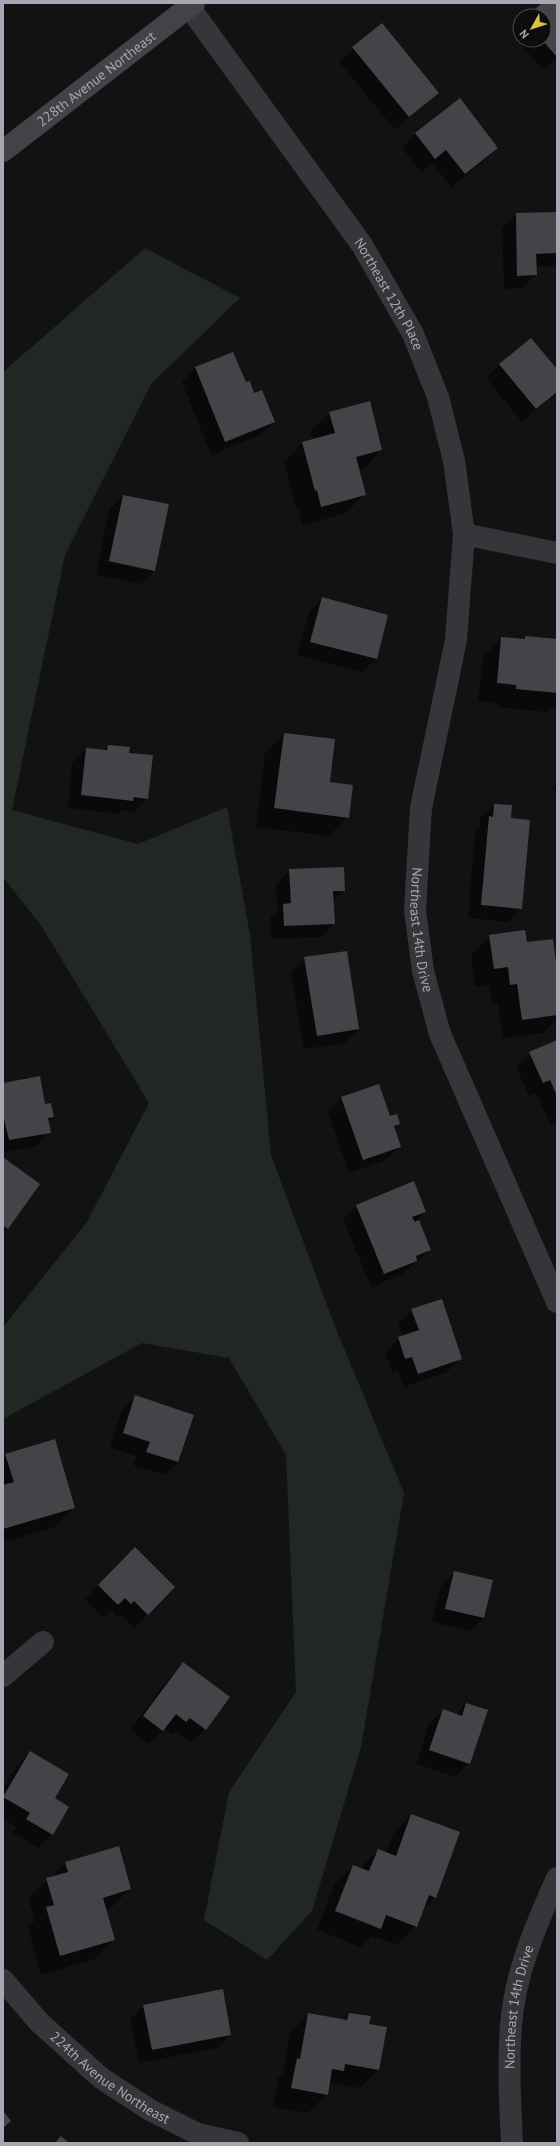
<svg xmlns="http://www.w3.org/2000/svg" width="560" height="2146" font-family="'PT Sans',sans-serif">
  <rect width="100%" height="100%" fill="#121213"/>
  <!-- green -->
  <path fill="#212723" d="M145,248L240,298L151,384L65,555L12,810L138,844L227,807L250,935L271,1155L334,1324L404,1493L361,1747L312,1911L267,1960L204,1920L229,1792L296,1692L286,1455L229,1358L142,1343L3,1419V1327L87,1222L149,1103L42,927L3,877V372Z"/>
  <!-- shadow -->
  <path fill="#0007" fill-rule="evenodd" d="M543,3H557V59L543,70L511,33L520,24V40H544V16H529Z
    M353,48L437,92L395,130L339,62Z
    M459,99L497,147L484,161L451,187L432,163L421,172L402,148L415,134Z
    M557,213V266H536V275L522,288L504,289L502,228L516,214Z
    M233,353L245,384L274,422L260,435L211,455L182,382L195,368Z
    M500,364L557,371V393L522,422L486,378Z
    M330,413L381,450L363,469L358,470L365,494L346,513L303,525L298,508L296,509L284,462L302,443L313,440L311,431Z
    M123,496L155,570L141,584L96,575L109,509ZM104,559L146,568V570L104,561Z
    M322,598L387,616L376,659L362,672L297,655L309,612Z
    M525,637L557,640V710L550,709L547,712L498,707V704L478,701L483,657L502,638L522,640Z
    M284,734L328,783L348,817L329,836L256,827L265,752Z
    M108,746L128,754L147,798L134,812L122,810L119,814L68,808L72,763L86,749L103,751Z
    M557,779V793L551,789Z
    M494,805L521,908L508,922L468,918L475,831L480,826V818Z
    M290,870L344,890L333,901L334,924L321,937L271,939L270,918L277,911L276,884Z
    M489,936L526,943L557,977V1019L543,1033L503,1038L498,1002L492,1003L489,985L475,987L471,955Z
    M305,958L358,1029L345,1043L304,1049L291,972Z
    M557,1041V1122L551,1125L536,1093L529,1096L516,1067L530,1053Z
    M3,1084L44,1105L53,1117L48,1122L50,1132L36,1146L3,1152Z
    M378,1085L390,1117L399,1123L394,1129L400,1147L386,1160L349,1173L328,1111L341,1098Z
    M4,1159L39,1185L3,1233V1160Z
    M357,1205L425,1212L413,1224L430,1250L403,1274L371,1287L343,1219Z
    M412,1310L460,1359L447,1372L404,1387L398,1370L392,1372L385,1352L399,1338L403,1337L398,1324Z
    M136,1397L178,1462L164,1475L133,1465L137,1456L110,1447L122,1410Z
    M6,1455L74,1508L55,1527L3,1542V1458Z
    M135,1549L174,1587L134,1628L120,1614L117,1616L111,1610L104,1618L85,1599Z
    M454,1572L484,1618L470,1631L432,1622L441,1586Z
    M183,1663L205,1729L192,1743L176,1731L172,1735L164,1729L149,1744L130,1730L170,1677Z
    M466,1704L469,1763L455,1777L416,1764L429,1724L443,1710L456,1715Z
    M30,1753L54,1799L68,1807L52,1835L38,1848L13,1833L17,1827L3,1819V1789L17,1766Z
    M412,1815L435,1897L422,1910L416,1926L397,1945L372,1936L361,1947L317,1930L334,1885L353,1866L360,1869L378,1850L386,1853L393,1834Z
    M66,1863L130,1889L111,1908L105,1910L114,1940L95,1959L41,1975L28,1927L35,1920L28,1898Z
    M144,2006L230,2035L217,2048L139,2063L130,2019Z
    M309,2014L342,2020L349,2014L368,2025L378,2070L360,2088L330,2083L327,2094L308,2113L273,2107L278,2078L283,2073L290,2033Z"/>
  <!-- building -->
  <path fill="#444448" d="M542,3H557V57L542,40H544V16H527Z
    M382,23L439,93L409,117L352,47Z
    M460,98L498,148L465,174L446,150L435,159L415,133Z
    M557,212V253L536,254L537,275L517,276L516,213Z
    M531,338L557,369V392L536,409L499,364Z
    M233,352L246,382L250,381L254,393L262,390L275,422L225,442L195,367Z
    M370,401L382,450L356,457L366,495L321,507L317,490L315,491L302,442L335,433L329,412Z
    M123,495L169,504L155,571L109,561Z
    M322,597L388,615L377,659L310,642Z
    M525,636L557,639V693L516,689V685L497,683L501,637L525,639Z
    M284,733L335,739L330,782L353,785L349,818L274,808Z
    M108,745L130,747L129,753L153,755L148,799L134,797L133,801L81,795L86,748L107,750Z
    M494,804L512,805L511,818L530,820L522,909L481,905L489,816L493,817Z
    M344,867L345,891H333L335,924L284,926L283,904L291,903L289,869Z
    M525,930L527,942L553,939L557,969V1015L522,1020L517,984L510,985L508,967L494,969L489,935Z
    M347,951L359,1029L317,1036L304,957Z
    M557,1040V1096L550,1080L543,1083L529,1052Z
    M40,1076L45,1104L51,1103L54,1117L48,1118L51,1133L9,1140L3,1115V1083Z
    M379,1084L390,1116L397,1114L400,1124L394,1126L401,1147L363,1160L341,1097Z
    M4,1158L40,1184L8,1229L3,1226Z
    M414,1181L426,1212L412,1217L415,1222L419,1220L431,1250L416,1256L417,1261L384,1274L356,1205Z
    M442,1299L462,1359L418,1374L412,1357L405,1359L398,1337L419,1330L411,1309Z
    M135,1395L194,1415L178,1462L146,1452L150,1442L123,1433Z
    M55,1439L75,1508L3,1529V1485L14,1482L5,1454Z
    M135,1547L175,1587L148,1615L134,1601L131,1604L125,1598L118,1605L98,1585Z
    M454,1571L493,1580L484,1618L445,1609Z
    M183,1662L230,1697L206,1730L190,1718L186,1722L176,1714L163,1731L143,1716Z
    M466,1703L488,1710L470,1764L429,1750L443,1709L462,1716Z
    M30,1751L69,1774L55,1798L69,1807L53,1835L26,1819L30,1813L3,1797Z
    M411,1814L460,1832L436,1898L429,1895L417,1927L386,1915L381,1929L335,1911L353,1865L369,1871L378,1849L396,1856Z
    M119,1846L131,1889L103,1898L115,1940L60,1956L46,1907L54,1905L46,1878L68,1872L65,1862Z
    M223,1989L231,2035L152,2050L143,2005Z
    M308,2013L347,2020L349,2013L371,2016L369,2024L387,2027L379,2070L345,2064L344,2071L332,2069L328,2095L291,2088L297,2058L300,2059Z
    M3,2111L11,2121L3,2128Z
    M61,2136L69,2143H55Z"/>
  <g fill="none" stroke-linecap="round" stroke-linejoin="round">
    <!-- minor -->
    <g stroke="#36363a" stroke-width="22">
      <path d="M464,534L557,553"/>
      <path d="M3,1676L43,1642"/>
      <path id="s1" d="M3,1980L39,2022L101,2078L150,2110L198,2134L238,2143"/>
    </g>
    <!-- tertiary -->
    <g stroke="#36363a" stroke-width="22">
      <path id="s2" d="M190,8L362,245L413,334L438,397L454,461L464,534L456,640L421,808L415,910L423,971L440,1034L557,1302"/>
      <path id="s3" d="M512,2143C510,2104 508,2064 511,2025C515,1973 536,1925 557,1878"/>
    </g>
    <!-- secondary -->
    <path stroke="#424248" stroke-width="22" id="s4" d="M3,151L194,3"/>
  </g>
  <g text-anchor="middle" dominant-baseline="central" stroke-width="3" stroke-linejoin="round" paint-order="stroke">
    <!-- street labels -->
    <g font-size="14" fill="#a5a7b2" stroke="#0d0d0e">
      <text stroke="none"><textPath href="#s4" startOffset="118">228th Avenue Northeast</textPath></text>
      <text stroke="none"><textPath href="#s2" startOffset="349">Northeast 12th Place</textPath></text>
      <text stroke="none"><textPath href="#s2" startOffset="1003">Northeast 14th Drive</textPath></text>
      <text stroke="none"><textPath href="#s3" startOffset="137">Northeast 14th Drive</textPath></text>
      <text stroke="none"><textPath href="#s1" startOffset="146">224th Avenue Northeast</textPath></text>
    </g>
  </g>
  <!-- border -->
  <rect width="560" height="2146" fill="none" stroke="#a5a7b2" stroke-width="8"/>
  <!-- north arrow -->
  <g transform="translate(532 28) rotate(231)"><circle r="19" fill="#0d0d0e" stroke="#4a4b50"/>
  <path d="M0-3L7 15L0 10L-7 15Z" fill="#dbc243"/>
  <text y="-6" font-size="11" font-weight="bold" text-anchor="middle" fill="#a5a7b2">N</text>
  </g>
</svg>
